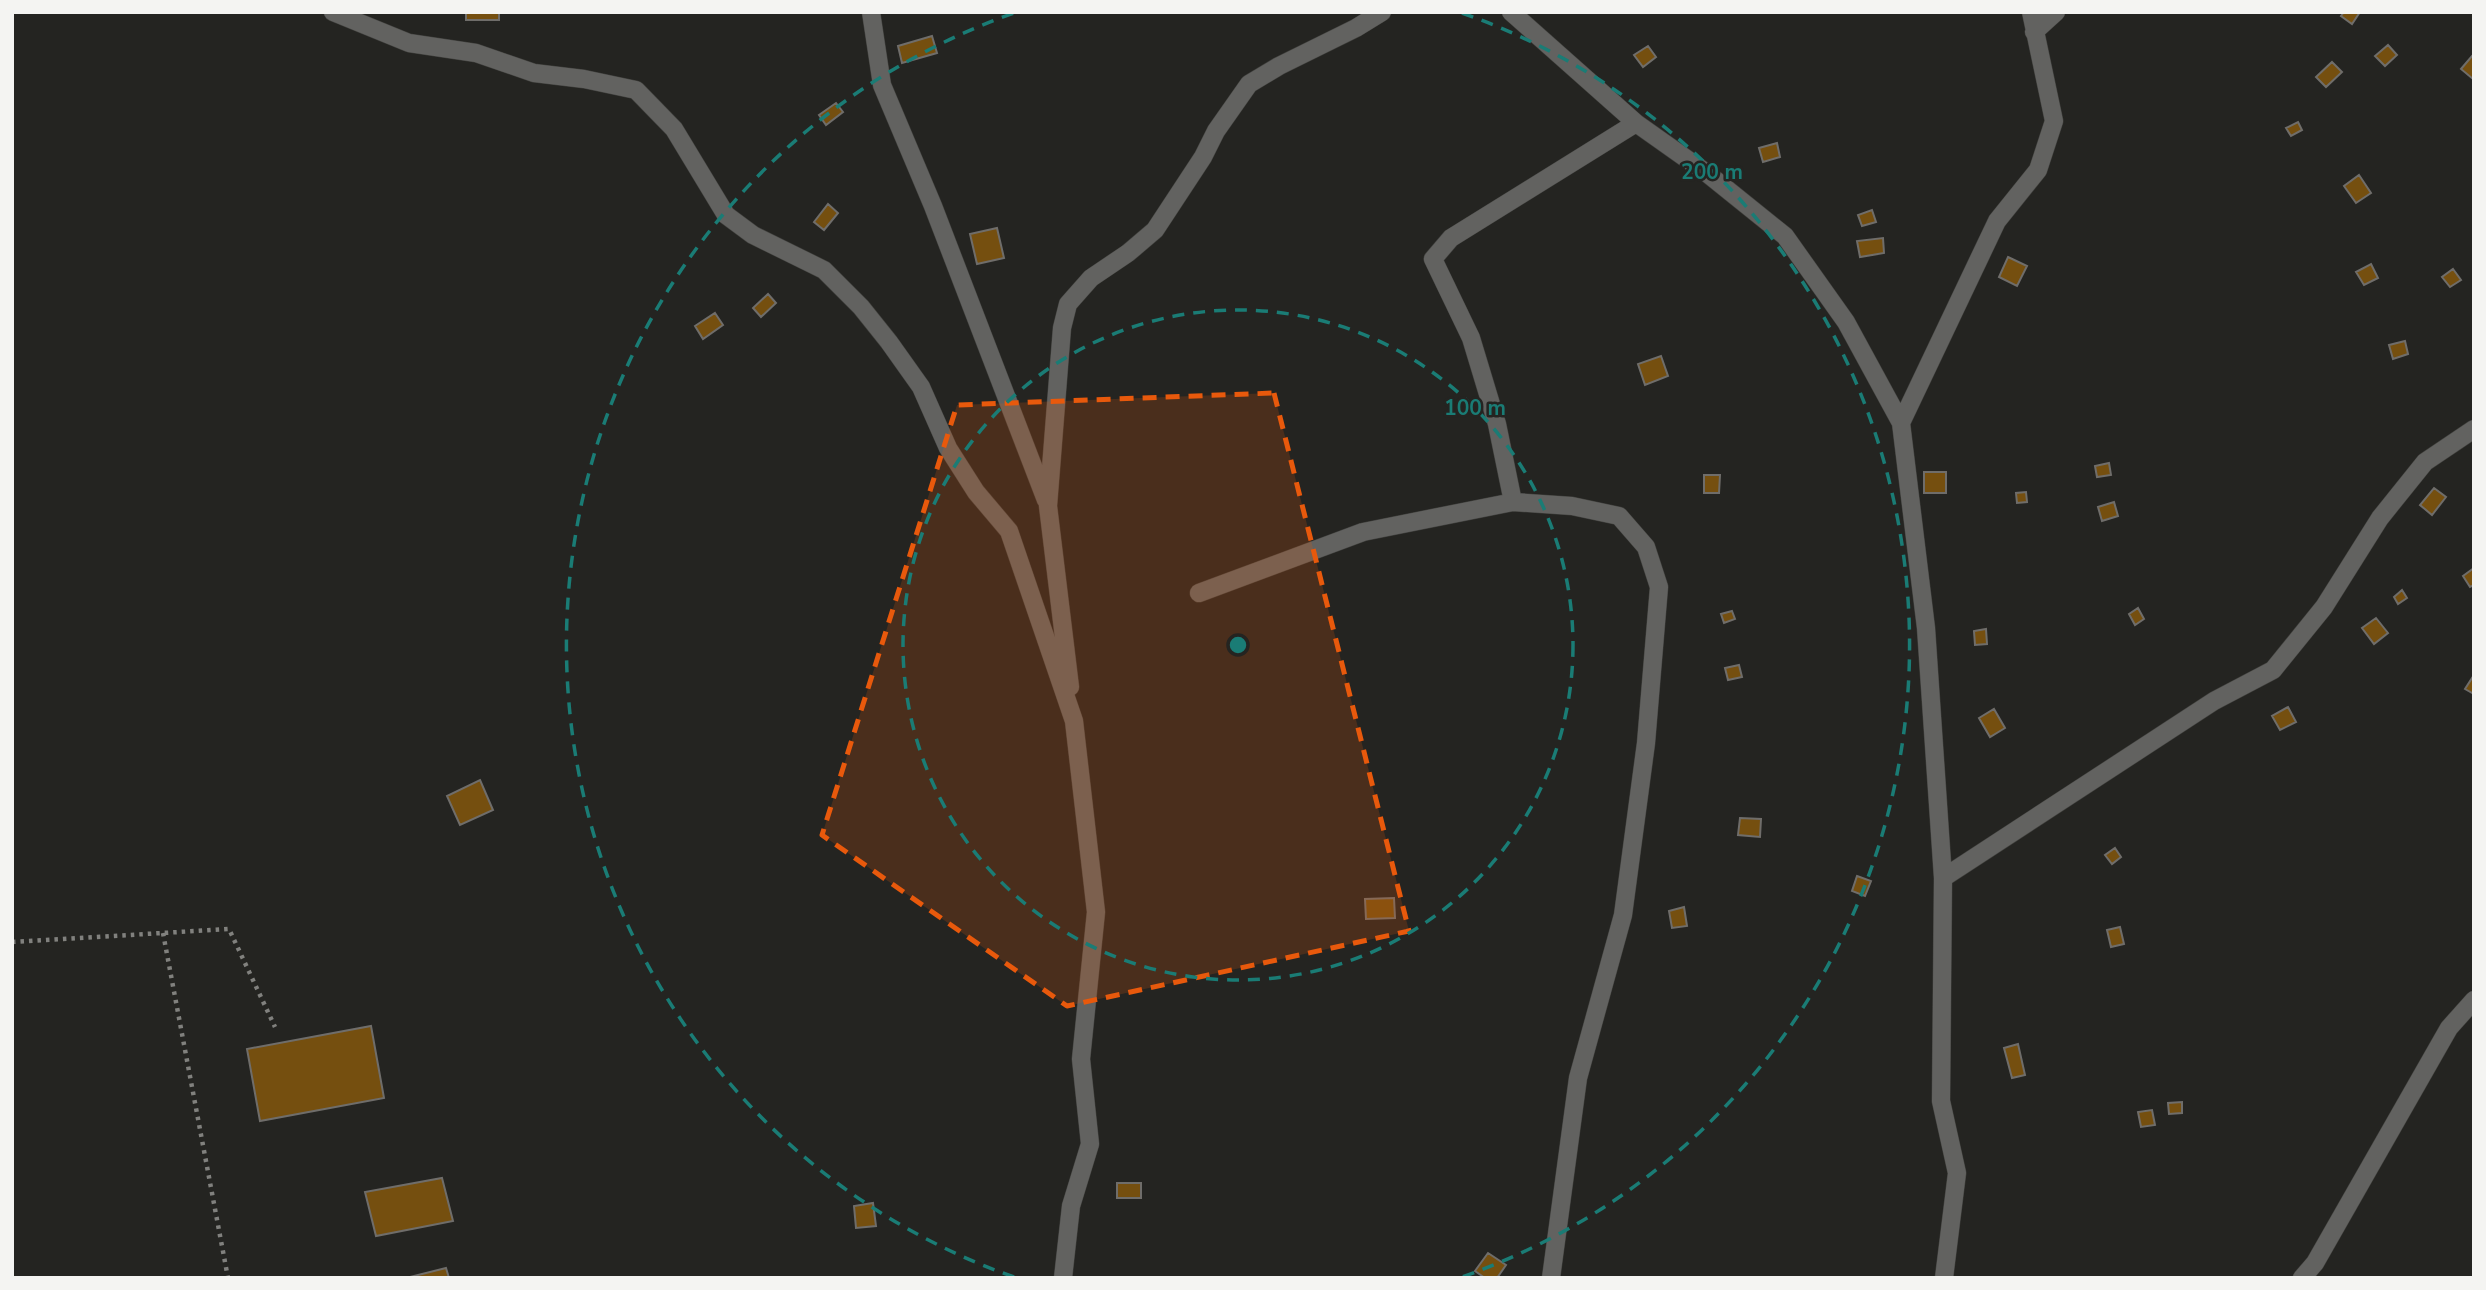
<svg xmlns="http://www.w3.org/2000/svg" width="2486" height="1290" font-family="'Nunito Sans',sans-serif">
  <rect width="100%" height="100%" fill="#242421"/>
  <!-- building -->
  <path fill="#754f0f" stroke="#6f6d6a" stroke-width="2" d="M466,12H499V20H466Z
    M2344,12H2360L2352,24L2341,16Z
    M932,36L937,53L902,63L898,46Z
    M2388,45L2397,55L2385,66L2375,56Z
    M1648,46L1656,57L1643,67L1634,55Z
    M2472,56L2474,57L2473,79L2461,69Z
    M2332,62L2342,72L2326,87L2316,77Z
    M836,103L843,112L826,125L819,115Z
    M2298,122L2302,130L2291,136L2286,128Z
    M1777,143L1780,157L1763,162L1759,148Z
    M2359,175L2371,193L2356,203L2344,186Z
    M828,204L838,213L824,230L814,222Z
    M1872,210L1876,222L1862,226L1858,215Z
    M997,228L1004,258L977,264L970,234Z
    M1883,238L1884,253L1860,257L1857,241Z
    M2008,257L2027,266L2017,286L1999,277Z
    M2371,264L2378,278L2364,285L2356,272Z
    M2453,269L2461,280L2450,287L2442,277Z
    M768,294L776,303L761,317L753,308Z
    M715,313L723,325L703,339L695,326Z
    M2405,341L2408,354L2393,359L2389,345Z
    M1661,356L1668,376L1645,385L1638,364Z
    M2109,463L2111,475L2097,477L2095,466Z
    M1924,472H1946V493H1924Z
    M1704,475H1720L1719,493H1704Z
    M2434,488L2446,497L2432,515L2420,505Z
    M2026,492L2027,502L2017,503L2016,493Z
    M2114,502L2118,516L2102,521L2098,507Z
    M2474,568V585L2470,587L2463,576Z
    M2402,590L2407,598L2398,604L2394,597Z
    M2138,608L2144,619L2135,625L2129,614Z
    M1732,611L1735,619L1724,623L1721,614Z
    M2376,618L2388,633L2374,644L2362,628Z
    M1986,629L1987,644L1975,645L1974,631Z
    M1739,665L1742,677L1728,680L1725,668Z
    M2474,675V694L2465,689Z
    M2288,707L2296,722L2280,730L2272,716Z
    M1994,709L2005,728L1990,737L1979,718Z
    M480,780L493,810L460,825L447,796Z
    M1740,818L1761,819L1760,837L1738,835Z
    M2115,848L2121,857L2112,864L2105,855Z
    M1857,876L1871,881L1865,896L1852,891Z
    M1394,898L1395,918L1366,919L1365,899Z
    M1684,907L1687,926L1672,928L1669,911Z
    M2120,927L2124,944L2111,947L2107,930Z
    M371,1026L384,1098L260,1121L247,1049Z
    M2018,1044L2025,1075L2012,1078L2004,1048Z
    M2182,1102V1113L2169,1114L2168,1103Z
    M2152,1110L2155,1125L2141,1127L2138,1112Z
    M442,1178L453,1221L376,1236L365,1192Z
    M1117,1183H1141V1198H1117Z
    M873,1203L876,1226L856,1228L854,1206Z
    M1488,1253L1506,1265L1497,1278H1485L1475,1271Z
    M446,1268L449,1278H406Z"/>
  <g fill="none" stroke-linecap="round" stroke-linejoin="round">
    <defs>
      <path id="minor" d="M333,12L409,43L476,53L534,73L584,79L636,90L674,129L726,215L753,235L824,270L861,307L889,342L921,387L948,448L976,492L1009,531L1074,721L1096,912L1081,1059L1090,1144L1071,1206L1063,1278
        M871,12L882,85L933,206L1046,500
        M1511,12L1636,123L1708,174L1785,236L1846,322L1901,423
        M2034,32L2056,12
        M1513,502L1497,424L1471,338L1433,259L1451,238L1636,123
        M1199,593L1363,532L1513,502L1572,506L1619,516L1646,547L1659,587L1646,743L1623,915L1578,1078L1551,1278
        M1070,687L1048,506L1062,328L1068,304L1091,278L1128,253L1155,230L1203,157L1216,131L1249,84L1279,66L1356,28L1382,12
        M1943,878L2214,701L2273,670L2324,607L2380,518L2425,462L2474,429
        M1944,1278L1957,1173L1941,1101L1943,878L1926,628L1901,423L1997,221L2038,170L2054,121L2031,12
        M2302,1278L2315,1263L2449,1028L2474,1000"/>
    </defs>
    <!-- minor casing -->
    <use href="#minor" stroke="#41413e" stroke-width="19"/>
    <!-- path -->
    <path stroke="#81817e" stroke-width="4.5" stroke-dasharray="3.5 5" stroke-linecap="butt" d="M163,933L228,1278
      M12,942L229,929L275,1027"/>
    <!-- minor -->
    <use href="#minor" stroke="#626260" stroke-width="18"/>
  </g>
  <!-- marked area -->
  <path fill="#e8590c" fill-opacity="0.2" stroke="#e8590c" stroke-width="5" stroke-dasharray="14 9" stroke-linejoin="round" d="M1274,393L1409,931L1067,1006L822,835L957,405Z"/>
  <!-- distance rings -->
  <g fill="none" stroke="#1a7c75" stroke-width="3.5" stroke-dasharray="12 9">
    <circle cx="1238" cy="645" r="335"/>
    <path d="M1014 1277A670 670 0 0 1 1014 13M1462 13A670 670 0 0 1 1462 1277"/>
  </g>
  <circle cx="1238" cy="645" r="10" fill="#1a7c75" stroke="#242421" stroke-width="3.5"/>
  <g font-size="21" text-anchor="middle" font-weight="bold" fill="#1a7c75" stroke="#242421" stroke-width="5" stroke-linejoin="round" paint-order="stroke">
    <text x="1712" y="179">200 m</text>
    <text x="1475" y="415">100 m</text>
  </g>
  <!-- border -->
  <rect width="2486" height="1290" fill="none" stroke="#f4f4f2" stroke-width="28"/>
</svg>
